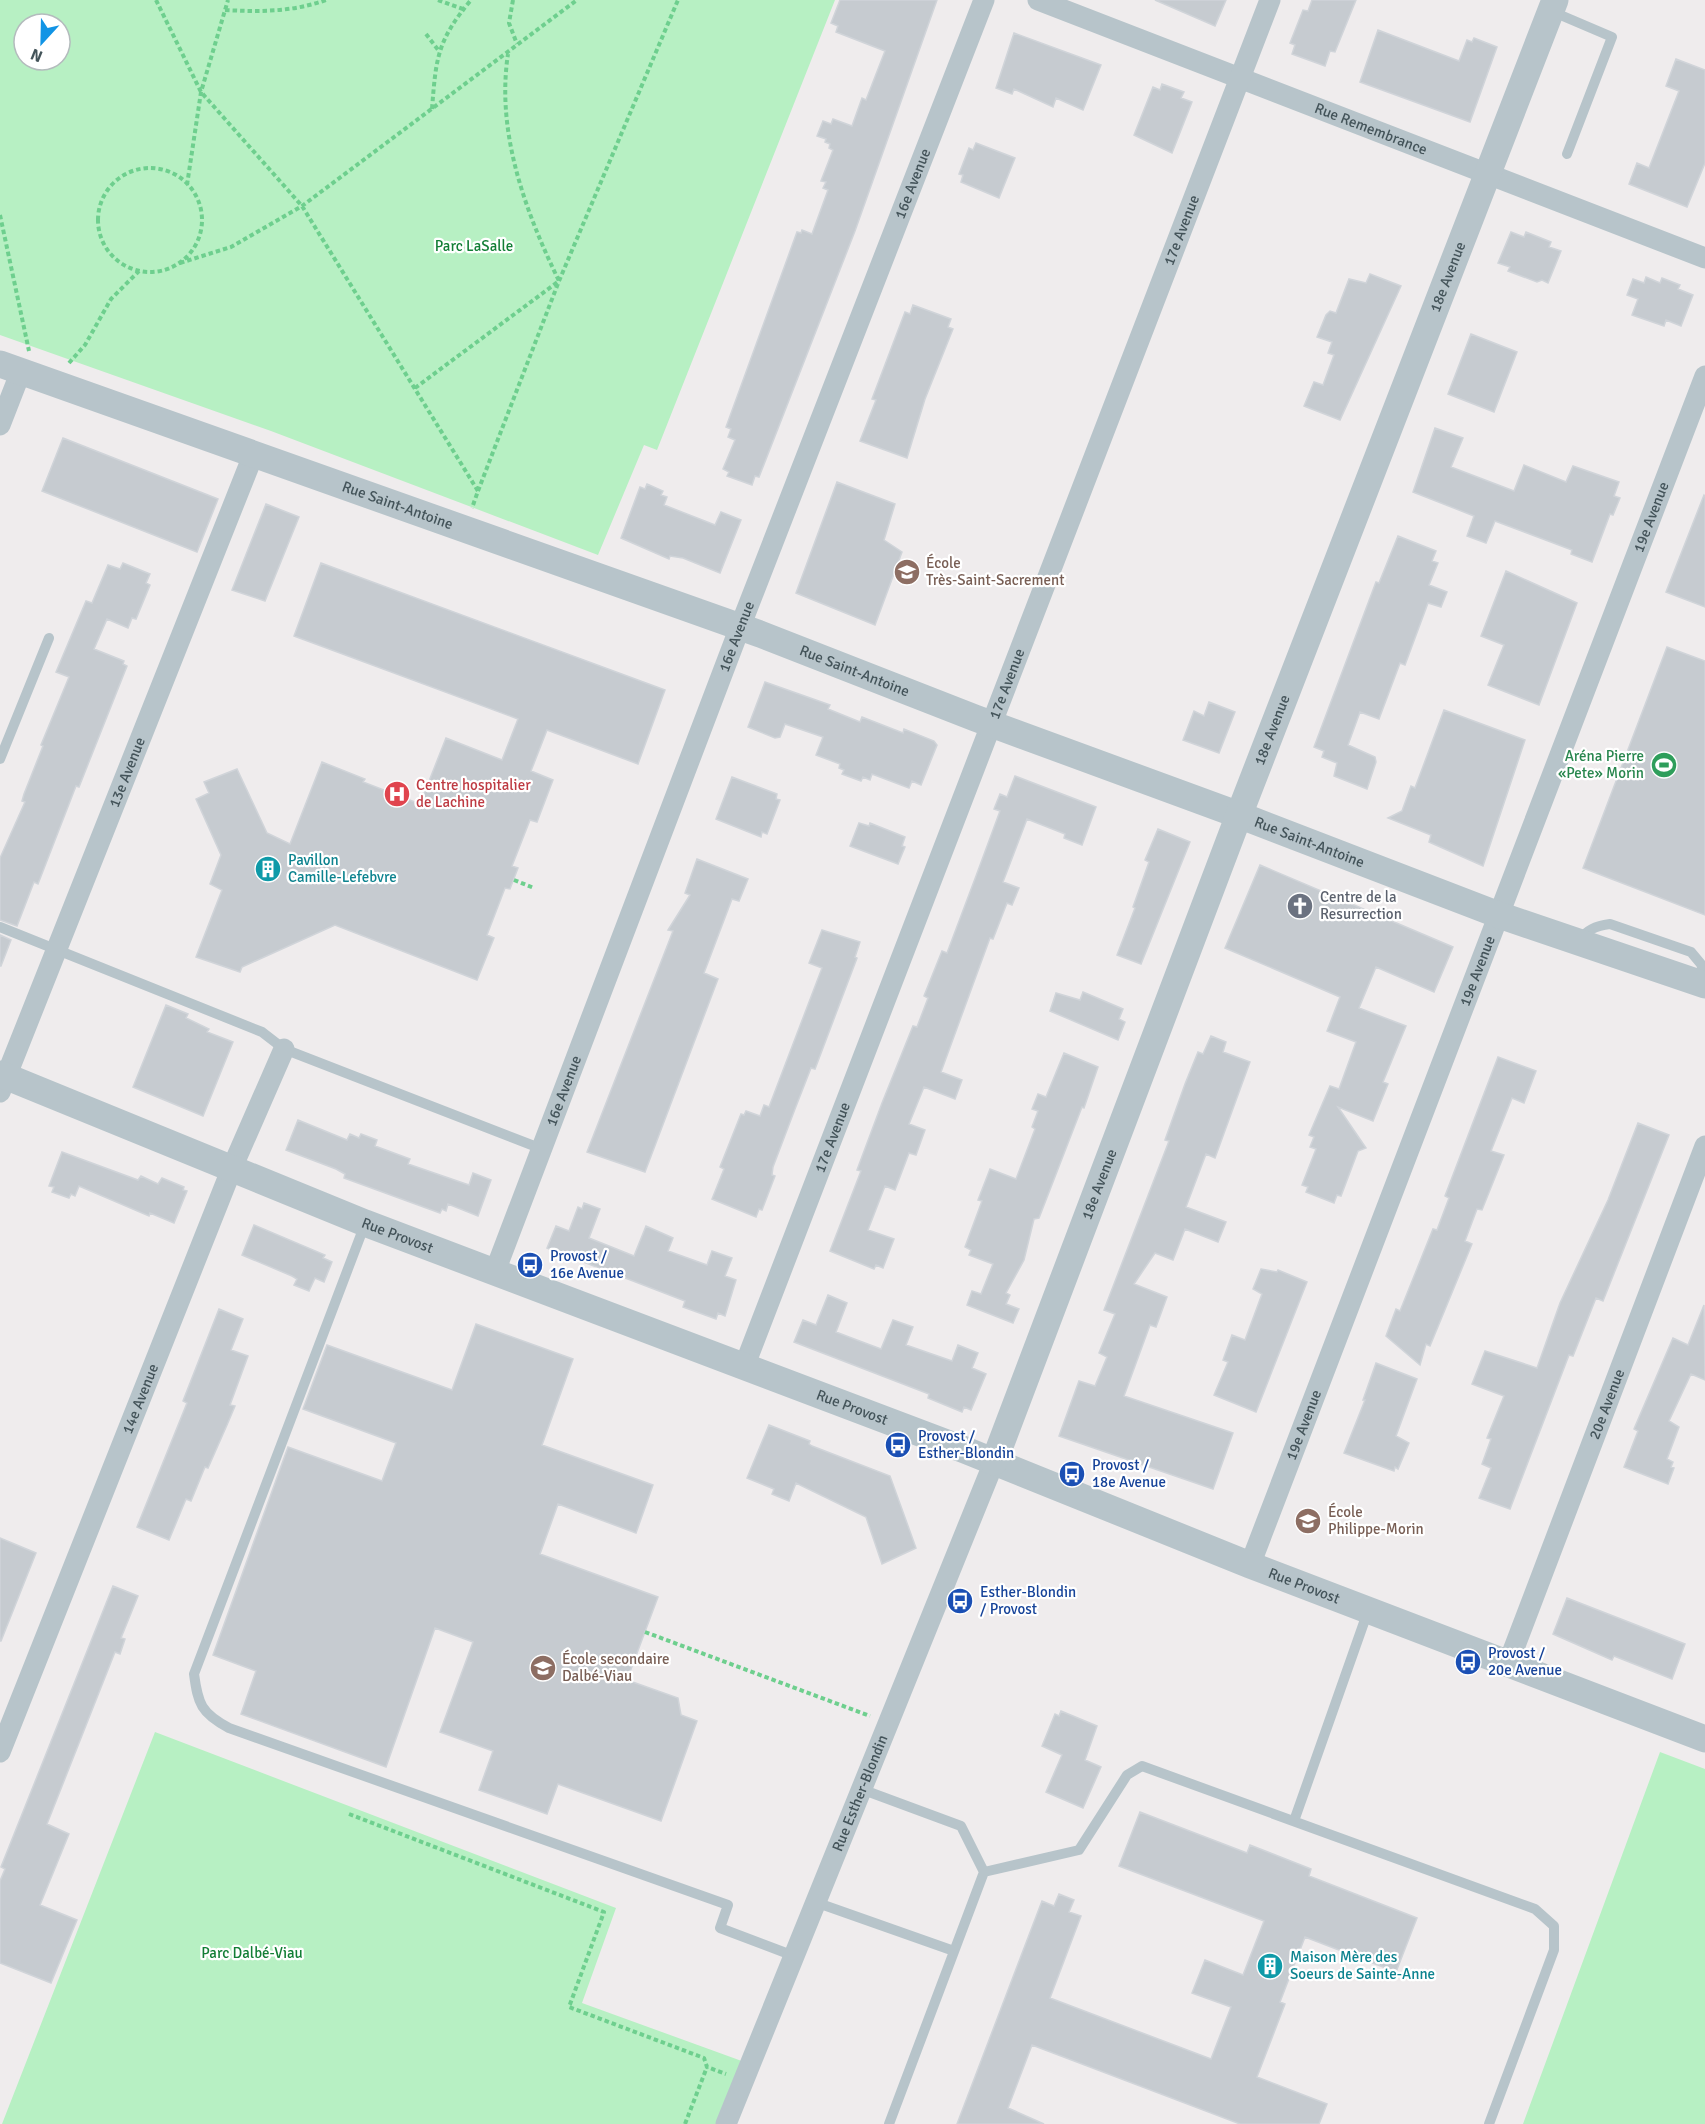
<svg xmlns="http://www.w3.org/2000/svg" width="1705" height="2124" font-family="Signika,sans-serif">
  <rect width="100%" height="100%" fill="#efeced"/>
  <!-- green -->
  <path fill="#b7f0c3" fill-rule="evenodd" d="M0,0H835L657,450L644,445L598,555L271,431L0,335ZM24,24H60V60H24Z
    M155,1732L616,1908L582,2003L750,2064L726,2124H2Z
    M1660,1752L1705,1769V2124H1523Z"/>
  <!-- building -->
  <path fill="#c6cbd0" stroke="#d0d4d9" stroke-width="1.5" d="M840,0H937L855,231L759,477L755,476L752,485L727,476L729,472L723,469L735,440L728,437L731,429L726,427L797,232L801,233L802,230L812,234L828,190L823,188L826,182L821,181L833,150L829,148L830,144L825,142L826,139L817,136L823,121L831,124L833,119L852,126L862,98L866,100L885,51L836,32L838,26L831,23Z
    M1155,0H1226L1215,26Z
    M1312,0H1356L1335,52L1330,51L1325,66L1292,54L1295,45L1290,43L1303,10L1308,11Z
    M1378,30L1459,61L1467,40L1472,42L1474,38L1497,47L1470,122L1360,82Z
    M1014,33L1101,65L1083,110L1056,98L1053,107L1014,89L1012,94L996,88Z
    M1676,59L1705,70V163L1687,207L1629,184L1637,163L1649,168L1679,91L1666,86Z
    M1162,84L1184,92L1181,98L1192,102L1172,153L1134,135L1153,87L1160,90Z
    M976,143L1015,158L999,198L961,182L963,175L959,174L969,148L973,150Z
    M1511,232L1524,237L1526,232L1551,242L1549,247L1561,251L1548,283L1542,280L1537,282L1508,271L1510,267L1498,263Z
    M1370,274L1401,286L1340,420L1304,406L1314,382L1323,385L1334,355L1328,353L1332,342L1317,337L1326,315L1330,311L1336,313L1349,279L1366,283Z
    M1646,277L1660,283L1662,278L1680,285L1678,289L1693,295L1681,326L1666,320L1664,326L1632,315L1638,299L1627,295L1633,279L1644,283Z
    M913,305L951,319L948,327L953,329L925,399L907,458L860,441L876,400L872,399L905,312L910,314Z
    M1471,334L1517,352L1494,412L1448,394Z
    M1435,428L1463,438L1451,467L1514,491L1524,465L1566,482L1573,466L1619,482L1614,496L1620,498L1613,515L1610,514L1592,562L1571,554L1572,550L1495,521L1486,543L1467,536L1474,516L1413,492Z
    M63,438L218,499L197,552L42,491Z
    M837,482L895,504L884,540L902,552L875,625L796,593Z
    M647,484L663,491L661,495L667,497L664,505L715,525L721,512L741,520L720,573L683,558L670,556L669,559L621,538L640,487L645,489Z
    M1704,495L1705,496V607L1666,592Z
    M266,504L299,517L265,601L232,590Z
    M1398,536L1436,551L1432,561L1438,563L1429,585L1447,592L1441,607L1428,603L1405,665L1400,663L1379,719L1360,712L1348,745L1375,757L1376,762L1367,789L1334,776L1337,763L1322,757L1324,751L1314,747L1376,582L1379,583Z
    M123,563L150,574L146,583L150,585L136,619L132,618L128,628L107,619L94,649L124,661L123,664L127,666L79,787L76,786L38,884L34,882L17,926L0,920V858L25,802L22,801L24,794L43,746L41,745L69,677L56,672L86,601L92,603L108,565L120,569Z
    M321,563L665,690L638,764L547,730L531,771L553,780L537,822L530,820L512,866L518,868L510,889L505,888L487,935L494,938L477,980L335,925L242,967L240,972L196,957L222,890L210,884L221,855L196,799L209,793L204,782L237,769L267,833L290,844L322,762L365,779L363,782L420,804L446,738L502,760L518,719L294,636Z
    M1506,571L1577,603L1539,705L1488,685L1504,645L1481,636Z
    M1667,647L1705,661V915L1583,868Z
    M765,682L830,705L828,709L860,722L862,717L903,733L904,729L934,741L937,745L921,785L912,781L909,788L872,774L870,780L863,777L861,781L842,774L844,770L839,768L840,764L816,755L823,737L785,724L780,737L775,738L748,727Z
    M1209,702L1235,712L1219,753L1183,740L1194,711L1204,716Z
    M1444,710L1525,740L1483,866L1429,842L1431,835L1388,818L1402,811L1411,786L1415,788Z
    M1015,776L1096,807L1082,845L1064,838L1065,834L1027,819L1003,882L1019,888L1012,905L1007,903L993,939L990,938L941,1072L962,1080L955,1099L924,1087L909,1124L925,1130L916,1155L909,1153L895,1190L885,1186L868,1230L894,1239L883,1268L876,1265L874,1269L830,1251L861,1171L857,1170L882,1103L913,1026L917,1027L928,998L924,996L942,951L947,953L976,876L1000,811L994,809L1000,794L1007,797Z
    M732,777L777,794L776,799L780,800L767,834L762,832L761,837L716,819Z
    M859,823L869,826L870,823L905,837L902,846L905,847L898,864L850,846Z
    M1158,829L1190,842L1141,964L1117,955L1135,908L1133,907L1149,862L1145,860Z
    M697,859L748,879L739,901L732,899L704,973L718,979L645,1172L587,1152L673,931L668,930L690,895L685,893Z
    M1260,865L1453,947L1434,992L1376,967L1359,1008L1406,1026L1383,1082L1388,1084L1373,1121L1338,1107L1366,1148L1358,1151L1341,1196L1337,1195L1334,1203L1306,1192L1308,1187L1302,1185L1316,1149L1310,1147L1314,1137L1309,1135L1330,1086L1339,1089L1356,1042L1327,1031L1340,997L1225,948Z
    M822,930L860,942L855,957L857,958L815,1069L811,1068L795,1109L773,1167L772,1175L775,1176L762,1210L759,1209L756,1217L712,1199L724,1169L720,1167L741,1114L744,1115L746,1111L760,1116L764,1105L769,1107L822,968L809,963Z
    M0,935L11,940L1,966H0Z
    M1083,992L1123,1009L1119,1019L1125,1022L1118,1040L1050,1011L1056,993L1080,1000Z
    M166,1005L188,1014L186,1018L209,1029L207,1032L233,1042L203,1116L133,1087Z
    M1211,1036L1226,1042L1223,1052L1250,1062L1215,1158L1206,1154L1186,1207L1226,1222L1218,1242L1185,1229L1173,1260L1155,1253L1134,1284L1167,1297L1156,1327L1150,1325L1124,1396L1233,1433L1213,1489L1059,1436L1079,1381L1095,1386L1107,1357L1099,1353L1115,1314L1104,1310L1169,1141L1165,1140L1185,1084L1198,1052L1203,1054Z
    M1064,1053L1098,1067L1084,1108L1082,1107L1039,1218L1034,1219L1024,1260L1006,1293L1010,1295L1006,1304L1019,1309L1013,1323L967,1305L972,1291L981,1294L993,1264L969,1255L971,1250L965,1247L982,1201L978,1200L990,1169L1016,1179L1035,1129L1032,1127L1038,1111L1032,1109L1038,1094L1046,1097Z
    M1498,1057L1536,1071L1524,1103L1512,1098L1491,1151L1504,1155L1482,1210L1477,1209L1465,1241L1472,1244L1430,1346L1426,1344L1420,1365L1386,1336L1396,1309L1400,1311L1433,1229L1437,1230L1449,1198L1445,1196Z
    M298,1120L347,1140L350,1134L359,1138L361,1134L377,1140L375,1146L410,1159L408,1164L469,1185L473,1173L491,1180L478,1216L448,1204L446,1211L442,1209L440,1213L344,1178L345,1174L336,1169L286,1150Z
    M1638,1123L1669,1135L1603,1301L1596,1298L1573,1356L1569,1355L1510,1509L1479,1498L1491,1468L1482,1464L1491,1439L1487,1438L1504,1396L1472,1384L1485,1351L1537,1368L1560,1303L1608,1200Z
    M62,1152L138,1180L141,1176L158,1184L162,1178L184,1187L183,1190L187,1191L174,1223L150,1213L149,1216L79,1186L75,1196L71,1194L69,1198L52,1192L54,1187L49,1186Z
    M584,1203L600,1209L589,1238L634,1256L646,1226L673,1238L668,1251L707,1265L712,1251L732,1258L725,1276L736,1280L725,1316L718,1313L716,1319L683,1307L685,1301L547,1248L556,1226L569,1231L578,1207L582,1209Z
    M254,1225L325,1255L323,1258L332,1262L324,1282L315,1278L309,1291L294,1285L297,1279L292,1276L242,1255Z
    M1261,1269L1277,1272L1278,1270L1307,1282L1256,1412L1214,1395L1228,1362L1223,1360L1232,1335L1245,1340L1262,1294L1253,1289Z
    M828,1295L847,1303L836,1332L849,1337L881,1349L893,1320L913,1327L906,1345L952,1361L958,1345L978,1353L972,1368L986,1374L971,1410L964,1407L962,1412L928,1398L929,1394L794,1342L803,1320L816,1325Z
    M1704,1305L1705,1380L1691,1374L1669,1421L1679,1427L1667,1459L1673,1462L1671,1467L1674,1468L1668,1484L1624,1467L1638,1431L1634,1429L1673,1338L1688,1345Z
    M219,1309L243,1319L231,1350L248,1356L230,1405L235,1406L227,1425L208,1468L205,1467L191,1501L186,1499L169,1540L137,1527L187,1403L183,1401Z
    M476,1324L573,1359L542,1445L653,1485L636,1533L558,1504L540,1554L658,1597L627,1680L678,1698L681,1715L697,1721L661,1821L558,1784L547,1814L479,1790L493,1751L440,1732L473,1642L435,1628L386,1767L241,1714L256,1671L213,1655L288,1447L382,1481L396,1443L303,1409L327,1345L452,1390Z
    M1376,1363L1417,1379L1396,1436L1409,1443L1398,1469L1395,1467L1394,1471L1344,1453L1365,1400H1363Z
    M769,1425L810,1441L809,1444L812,1446L890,1476L916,1548L882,1564L866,1517L796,1483L789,1501L772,1494L774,1489L747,1478Z
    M0,1538L36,1553L1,1641H0Z
    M113,1586L138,1596L121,1638L125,1639L120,1654L115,1652L47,1824L69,1834L40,1905L77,1920L51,1983L0,1963V1881L5,1869L1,1867Z
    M1567,1598L1685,1644L1672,1679L1614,1656L1612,1660L1553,1634Z
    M1061,1711L1097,1726L1085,1760L1101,1767L1083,1808L1046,1792L1062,1755L1042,1746L1055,1714L1059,1716Z
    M1140,1812L1247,1853L1250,1845L1311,1869L1309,1876L1417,1918L1396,1972L1305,1937L1280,2002L1285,2004L1257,2077L1327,2104L1319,2124H1240L1032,2045L1008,2108L1044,2124H957L1042,1901L1054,1906L1059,1894L1074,1900L1069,1912L1081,1916L1050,1998L1211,2059L1231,2007L1192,1993L1205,1960L1243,1975L1264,1921L1119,1866Z"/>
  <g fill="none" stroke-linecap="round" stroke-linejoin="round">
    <!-- path -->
    <path stroke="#6ecf8e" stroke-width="4" stroke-dasharray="4.5 3" stroke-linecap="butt" d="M156,0L201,92L302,206L478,491L472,508
      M438,0L463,9
      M513,0L509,23L517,44
      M225,10C260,12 292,12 326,0
      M426,34L439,51
      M432,109C436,58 437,41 471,0
      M98 220a52 52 0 1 1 104 0a52 52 0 1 1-104 0Z
      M187,185L201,92L228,0
      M0,215L29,351
      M180,263L231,247L302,206L577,0
      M69,363L85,345L111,299L139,271
      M415,388L559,281C525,211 496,132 508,54
      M478,491L559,281L678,0
      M514,880L534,888
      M645,1632L870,1716
      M349,1814L604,1912L569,2007L704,2058L707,2067L726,2074
      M685,2124L707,2067"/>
    <!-- service -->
    <path stroke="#b7c4ca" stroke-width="10" d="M1551,11L1612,37L1567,154
      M0,759L49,638
      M0,927L262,1032L284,1049L542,1149
      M1578,941C1587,930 1595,926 1610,924L1691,952L1701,964L1705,977
      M365,1224L194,1674C198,1704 201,1713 229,1728L728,1905L720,1928L794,1956
      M861,1789L961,1826L984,1872
      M1294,1821L1368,1611
      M815,1902L954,1951
      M889,2124L984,1872L1079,1850L1127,1775L1142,1766L1535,1909L1554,1926V1950L1489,2124"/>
    <!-- minor -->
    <g stroke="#b7c4ca" stroke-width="21">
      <path id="s1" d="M1038,0L1705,258"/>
      <path d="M0,425L21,371"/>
      <path id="s2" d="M0,1092L254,453"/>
      <path id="s3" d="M494,1274L740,627L984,0"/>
      <path id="s4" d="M744,1367L1270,0"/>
      <path id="s5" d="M1250,1565L1705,376"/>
      <path id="s6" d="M1508,1664L1705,1146"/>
      <path id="s7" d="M0,1752L232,1168L284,1049"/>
      <path id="s8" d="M726,2124L994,1462"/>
    </g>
    <!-- tertiary -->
    <g stroke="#b7c4ca" stroke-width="27">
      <path id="s9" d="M0,364L760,634L975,718L1239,815L1499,915L1705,985"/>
      <path id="s10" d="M0,1074L365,1223L965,1450L1250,1565L1705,1739"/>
      <path id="s11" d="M994,1462L1239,815L1555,0"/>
    </g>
  </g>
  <!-- icons -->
  <defs>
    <symbol id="school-disc" viewBox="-11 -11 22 22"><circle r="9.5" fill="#8d6e63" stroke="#fff"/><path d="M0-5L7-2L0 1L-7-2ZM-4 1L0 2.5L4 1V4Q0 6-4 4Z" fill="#fff"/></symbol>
    <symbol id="stadium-disc" viewBox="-11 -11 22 22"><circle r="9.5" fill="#2e9e5b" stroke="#fff"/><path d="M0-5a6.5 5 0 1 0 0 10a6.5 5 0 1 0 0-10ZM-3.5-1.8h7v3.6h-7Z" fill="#fff"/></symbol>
    <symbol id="hospital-disc" viewBox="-11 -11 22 22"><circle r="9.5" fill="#e0444e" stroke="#fff"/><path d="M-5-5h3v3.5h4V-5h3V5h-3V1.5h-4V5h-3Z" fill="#fff"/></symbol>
    <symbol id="building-disc" viewBox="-11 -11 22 22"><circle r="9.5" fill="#0f9aa8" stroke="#fff"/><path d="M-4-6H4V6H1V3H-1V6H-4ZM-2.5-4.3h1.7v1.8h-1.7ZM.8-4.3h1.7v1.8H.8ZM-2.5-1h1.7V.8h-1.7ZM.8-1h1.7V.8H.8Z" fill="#fff"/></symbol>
    <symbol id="church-disc" viewBox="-11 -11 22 22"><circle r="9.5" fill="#6b7280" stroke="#fff"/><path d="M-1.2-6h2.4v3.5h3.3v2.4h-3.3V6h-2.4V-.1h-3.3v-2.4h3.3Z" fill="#fff"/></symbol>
    <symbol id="bus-disc" viewBox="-11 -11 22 22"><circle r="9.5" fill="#1a4fb4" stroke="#fff"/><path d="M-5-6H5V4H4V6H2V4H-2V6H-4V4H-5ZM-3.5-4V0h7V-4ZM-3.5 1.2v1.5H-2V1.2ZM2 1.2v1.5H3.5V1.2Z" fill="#fff"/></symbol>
  </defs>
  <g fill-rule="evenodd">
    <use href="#school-disc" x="892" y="557" width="30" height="30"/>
    <use href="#stadium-disc" x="1649" y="750" width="30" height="30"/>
    <use href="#hospital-disc" x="382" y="779" width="30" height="30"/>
    <use href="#building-disc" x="253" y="854" width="30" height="30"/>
    <use href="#church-disc" x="1285" y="891" width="30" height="30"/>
    <use href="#bus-disc" x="515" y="1250" width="30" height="30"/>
    <use href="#bus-disc" x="883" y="1430" width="30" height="30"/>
    <use href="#bus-disc" x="1057" y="1459" width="30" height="30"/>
    <use href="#school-disc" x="1293" y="1506" width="30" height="30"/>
    <use href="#bus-disc" x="945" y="1586" width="30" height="30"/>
    <use href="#bus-disc" x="1453" y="1647" width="30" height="30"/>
    <use href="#school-disc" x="528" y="1653" width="30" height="30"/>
    <use href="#building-disc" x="1255" y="1951" width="30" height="30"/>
  </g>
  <g text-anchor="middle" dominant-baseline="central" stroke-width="4.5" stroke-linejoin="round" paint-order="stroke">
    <!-- street labels -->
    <g font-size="15" fill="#44545a" stroke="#fff">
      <text stroke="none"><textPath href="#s1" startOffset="357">Rue Remembrance</textPath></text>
      <text stroke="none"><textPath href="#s3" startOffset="1168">16e Avenue</textPath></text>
      <text stroke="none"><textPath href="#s4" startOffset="1218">17e Avenue</textPath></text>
      <text stroke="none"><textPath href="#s11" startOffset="1269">18e Avenue</textPath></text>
      <text stroke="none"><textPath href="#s9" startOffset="422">Rue Saint-Antoine</textPath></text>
      <text stroke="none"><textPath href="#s5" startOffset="1122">19e Avenue</textPath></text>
      <text stroke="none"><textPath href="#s3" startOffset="682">16e Avenue</textPath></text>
      <text stroke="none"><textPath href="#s9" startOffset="908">Rue Saint-Antoine</textPath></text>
      <text stroke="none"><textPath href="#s4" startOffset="732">17e Avenue</textPath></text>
      <text stroke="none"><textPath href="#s11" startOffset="783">18e Avenue</textPath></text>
      <text stroke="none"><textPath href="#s2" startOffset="344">13e Avenue</textPath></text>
      <text stroke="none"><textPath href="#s9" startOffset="1394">Rue Saint-Antoine</textPath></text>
      <text stroke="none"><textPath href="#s5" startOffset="636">19e Avenue</textPath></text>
      <text stroke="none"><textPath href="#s3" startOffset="196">16e Avenue</textPath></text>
      <text stroke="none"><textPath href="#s4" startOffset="246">17e Avenue</textPath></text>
      <text stroke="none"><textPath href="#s11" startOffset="297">18e Avenue</textPath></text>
      <text stroke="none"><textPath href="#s10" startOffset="429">Rue Provost</textPath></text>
      <text stroke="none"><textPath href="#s7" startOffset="380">14e Avenue</textPath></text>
      <text stroke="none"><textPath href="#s6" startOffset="278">20e Avenue</textPath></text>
      <text stroke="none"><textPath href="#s10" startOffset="915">Rue Provost</textPath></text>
      <text stroke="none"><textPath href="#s5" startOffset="150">19e Avenue</textPath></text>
      <text stroke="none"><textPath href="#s10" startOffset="1401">Rue Provost</textPath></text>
      <text stroke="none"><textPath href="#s8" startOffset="357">Rue Esther-Blondin</textPath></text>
    </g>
    <!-- park labels -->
    <g font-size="15" fill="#127e35" stroke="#fff">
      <text x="474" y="246">Parc LaSalle</text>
      <text x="252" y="1953">Parc Dalbé-Viau</text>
    </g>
    <!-- education labels -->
    <g font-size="15" fill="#785e54" stroke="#fff" text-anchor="start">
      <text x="926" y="563">École<tspan x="926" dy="17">Très-Saint-Sacrement</tspan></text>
      <text x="1328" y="1512">École<tspan x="1328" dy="17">Philippe-Morin</tspan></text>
      <text x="562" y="1659">École secondaire<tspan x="562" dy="17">Dalbé-Viau</tspan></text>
    </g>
    <!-- leisure labels -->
    <g font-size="15" fill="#27864d" stroke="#fff" text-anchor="end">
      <text x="1644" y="756">Aréna Pierre<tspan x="1644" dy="17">«Pete» Morin</tspan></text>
    </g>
    <!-- health labels -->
    <g font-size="15" fill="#be3a42" stroke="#fff" text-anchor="start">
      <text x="416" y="785">Centre hospitalier<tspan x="416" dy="17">de Lachine</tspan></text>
    </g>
    <!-- culture labels -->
    <g font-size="15" fill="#0d838f" stroke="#fff" text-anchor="start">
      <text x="288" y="860">Pavillon<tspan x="288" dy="17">Camille-Lefebvre</tspan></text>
      <text x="1290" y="1957">Maison Mère des<tspan x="1290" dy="17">Soeurs de Sainte-Anne</tspan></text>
    </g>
    <!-- worship labels -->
    <g font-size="15" fill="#5b616d" stroke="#fff" text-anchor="start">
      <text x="1320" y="897">Centre de la<tspan x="1320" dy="17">Resurrection</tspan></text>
    </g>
    <!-- transit labels -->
    <g font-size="15" fill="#164399" stroke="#fff" text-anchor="start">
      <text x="550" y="1256">Provost /<tspan x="550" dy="17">16e Avenue</tspan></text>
      <text x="918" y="1436">Provost /<tspan x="918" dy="17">Esther-Blondin</tspan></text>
      <text x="1092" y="1465">Provost /<tspan x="1092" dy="17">18e Avenue</tspan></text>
      <text x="980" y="1592">Esther-Blondin<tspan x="980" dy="17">/ Provost</tspan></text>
      <text x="1488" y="1653">Provost /<tspan x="1488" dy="17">20e Avenue</tspan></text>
    </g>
  </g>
  <!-- north arrow -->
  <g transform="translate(42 42) rotate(202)"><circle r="28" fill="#ffffff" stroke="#b4bbbd" stroke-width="1.5"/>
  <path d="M0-4.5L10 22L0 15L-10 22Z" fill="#1194e5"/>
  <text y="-9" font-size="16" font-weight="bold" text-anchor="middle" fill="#44545a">N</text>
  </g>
</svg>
